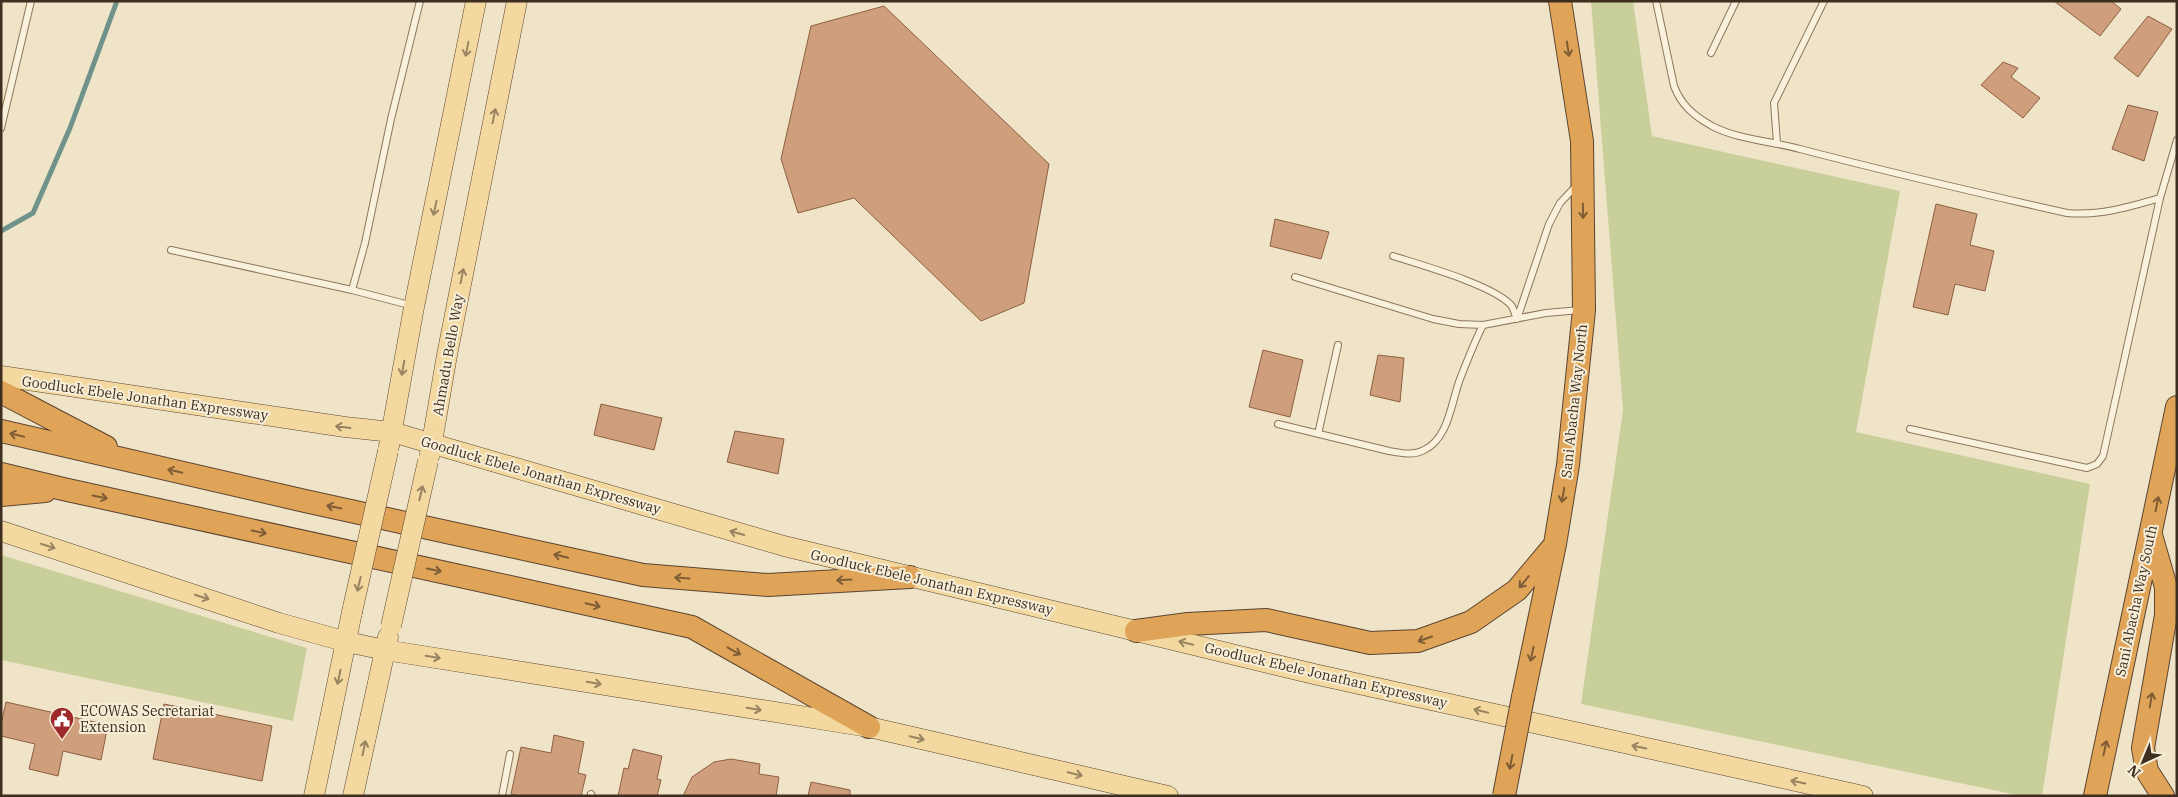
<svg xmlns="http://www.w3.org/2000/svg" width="2178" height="797" font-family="'IBM Plex Serif',serif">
  <rect width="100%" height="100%" fill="#f0e4c8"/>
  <!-- green -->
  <path fill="#c9cf9b" d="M1591,1H1633L1652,136L1900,191L1856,432L2090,484L2042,796H2022L1581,704L1623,410Z
    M1,555L307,648L293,721L1,660Z"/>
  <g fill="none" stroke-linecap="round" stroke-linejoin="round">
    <!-- stream -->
    <path stroke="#6f938a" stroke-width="5" d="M1,231L33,213L70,128L117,1"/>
  </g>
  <!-- building -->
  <path fill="#cf9f7d" stroke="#8d5f41" d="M2054,1H2111L2121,9L2100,36Z
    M884,6L1049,164L1024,303L981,321L854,198L798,213L781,159L811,26Z
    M2148,16L2172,29L2138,77L2114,58Z
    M2003,62L2018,68L2011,77L2040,98L2023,118L1981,85Z
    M2128,105L2158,112L2144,161L2112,149Z
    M1936,204L1977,214L1970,245L1994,251L1985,291L1955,284L1948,315L1913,307Z
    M1275,219L1329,232L1321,259L1270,246Z
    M1263,350L1303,360L1290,417L1249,407Z
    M1378,355L1404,358L1400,402L1370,395Z
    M601,404L662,418L654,450L594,435Z
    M735,431L784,439L778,474L727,462Z
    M6,702L108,725L101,760L63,751L58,776L29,769L35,744L1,736V724Z
    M164,704L272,726L262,781L153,759Z
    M554,735L584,742L578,773L586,775L581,796H519L511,794L521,747L551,753Z
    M633,749L662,756L657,779L661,780L657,796H618L624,768L628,769Z
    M731,759L760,764L759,774L779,777L776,796H683L692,777L714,762Z
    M811,782L850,790V796H808Z"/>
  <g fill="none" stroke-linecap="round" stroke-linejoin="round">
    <defs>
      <path id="lane" d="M1656,1L1674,86C1681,105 1694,116 1712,126C1739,140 1771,141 1800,149C1888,172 1978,193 2067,213C2099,216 2129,207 2160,198
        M1711,53L1736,1
        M1,128L31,1
        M1777,143L1774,103L1824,1
        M171,250L352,290
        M1393,256C1421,265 1493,285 1511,305C1514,309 1515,315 1517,319
        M1295,277L1433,319L1459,324L1483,325L1546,313L1580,310
        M413,306L352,290L365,243L391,119L420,1
        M1517,319L1549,224L1560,203L1577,185
        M1278,424L1389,451C1400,453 1413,456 1424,450C1449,438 1451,403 1460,379C1467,361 1474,343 1483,325
        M1910,429L2087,468L2097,464L2103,456L2160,198L2177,140
        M1318,434L1338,345
        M591,794L592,796
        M502,796L510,754"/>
      <path id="primary" d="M1,376L345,427L392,432L784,546L1314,674L1863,796
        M389,446L414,307L476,1
        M430,454L447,355L517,1
        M1,531L279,623L347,642L385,650L869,727L1168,796
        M314,796L352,612
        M353,796L388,637"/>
      <path id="highway" d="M1,392L106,447
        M1,431L305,501L643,575L768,585L910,577
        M1,474L63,489L692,627L869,727
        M1,495L45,491
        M2151,535L2166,587V615L2143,748L2147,771L2163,796
        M1136,631L1188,624L1266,620L1370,643L1418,641L1471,622L1517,590L1553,547
        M1523,697L1555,544L1568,465L1584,310L1582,141L1560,1
        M2095,796L2177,407"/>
    </defs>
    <!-- lane casing -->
    <use href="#lane" stroke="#8d765c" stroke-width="8"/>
    <!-- primary casing -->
    <use href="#primary" stroke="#5b4430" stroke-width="21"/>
    <!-- highway casing -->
    <use href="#highway" stroke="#5b4430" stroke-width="24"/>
    <!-- lane -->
    <use href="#lane" stroke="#faf1dc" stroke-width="6"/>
    <!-- primary -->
    <use href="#primary" stroke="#f3d9a0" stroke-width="20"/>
    <!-- highway -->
    <use href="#highway" stroke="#e0a458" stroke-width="22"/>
    <defs>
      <path id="primary-bridge" d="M352,612L388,451
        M391,626L428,461"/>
      <path id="highway-bridge" d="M1504,796L1523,697"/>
    </defs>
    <!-- primary-bridge casing -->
    <use href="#primary-bridge" stroke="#5b4430" stroke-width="21" stroke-linecap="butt"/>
    <!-- highway-bridge casing -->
    <use href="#highway-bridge" stroke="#5b4430" stroke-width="24" stroke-linecap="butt"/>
    <!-- primary-bridge -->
    <use href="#primary-bridge" stroke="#f3d9a0" stroke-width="20"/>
    <!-- highway-bridge -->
    <use href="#highway-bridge" stroke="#e0a458" stroke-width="22"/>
  </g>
  <!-- one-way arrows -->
  <defs><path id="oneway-shaft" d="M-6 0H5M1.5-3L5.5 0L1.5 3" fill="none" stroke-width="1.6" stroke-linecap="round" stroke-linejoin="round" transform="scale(1.25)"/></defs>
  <g stroke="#988460">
    <use href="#oneway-shaft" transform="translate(467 49) rotate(101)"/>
    <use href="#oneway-shaft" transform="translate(494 116) rotate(-79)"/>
    <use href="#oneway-shaft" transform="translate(435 208) rotate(102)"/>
    <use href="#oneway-shaft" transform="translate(462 276) rotate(-79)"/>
    <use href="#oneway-shaft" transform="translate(403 368) rotate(100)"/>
    <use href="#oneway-shaft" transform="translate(343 427) rotate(-173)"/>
    <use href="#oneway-shaft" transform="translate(421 493) rotate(-77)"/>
    <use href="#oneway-shaft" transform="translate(737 533) rotate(-164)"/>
    <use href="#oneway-shaft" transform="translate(48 546) rotate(18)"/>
    <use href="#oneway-shaft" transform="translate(359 584) rotate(103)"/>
    <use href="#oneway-shaft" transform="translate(202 597) rotate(18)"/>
    <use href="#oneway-shaft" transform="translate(1186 643) rotate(-166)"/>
    <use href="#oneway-shaft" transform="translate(433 657) rotate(9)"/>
    <use href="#oneway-shaft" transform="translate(339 677) rotate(102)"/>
    <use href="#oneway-shaft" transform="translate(594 683) rotate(9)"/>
    <use href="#oneway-shaft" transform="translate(754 709) rotate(9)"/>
    <use href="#oneway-shaft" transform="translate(1481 711) rotate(-167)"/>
    <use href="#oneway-shaft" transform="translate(917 738) rotate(13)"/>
    <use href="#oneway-shaft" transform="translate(1639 747) rotate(-168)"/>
    <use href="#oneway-shaft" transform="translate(364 748) rotate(-78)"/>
    <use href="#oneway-shaft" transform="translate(1075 774) rotate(13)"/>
    <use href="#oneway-shaft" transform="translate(1798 782) rotate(-168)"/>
  </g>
  <g stroke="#7e5d36">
    <use href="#oneway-shaft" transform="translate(1568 49) rotate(81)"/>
    <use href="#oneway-shaft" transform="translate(1583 211) rotate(89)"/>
    <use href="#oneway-shaft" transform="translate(17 435) rotate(-167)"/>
    <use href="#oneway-shaft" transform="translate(175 471) rotate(-167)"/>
    <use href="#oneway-shaft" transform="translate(1563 495) rotate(100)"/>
    <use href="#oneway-shaft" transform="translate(100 497) rotate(12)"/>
    <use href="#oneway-shaft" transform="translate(2157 504) rotate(-79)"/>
    <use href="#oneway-shaft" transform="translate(334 507) rotate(-168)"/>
    <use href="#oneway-shaft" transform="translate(259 532) rotate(12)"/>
    <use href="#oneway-shaft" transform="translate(561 556) rotate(-167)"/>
    <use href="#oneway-shaft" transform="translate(434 570) rotate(12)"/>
    <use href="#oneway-shaft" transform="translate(682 578) rotate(-176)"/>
    <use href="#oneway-shaft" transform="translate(844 580) rotate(177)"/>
    <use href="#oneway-shaft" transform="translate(1524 582) rotate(129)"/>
    <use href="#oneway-shaft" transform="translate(593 605) rotate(13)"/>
    <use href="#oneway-shaft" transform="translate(1425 639) rotate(161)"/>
    <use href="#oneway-shaft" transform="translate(734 651) rotate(29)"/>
    <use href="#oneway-shaft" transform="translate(1532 654) rotate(102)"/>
    <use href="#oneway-shaft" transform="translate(2151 700) rotate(-80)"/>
    <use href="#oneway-shaft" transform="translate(2105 748) rotate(-78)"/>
    <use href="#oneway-shaft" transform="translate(1511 762) rotate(101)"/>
  </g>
  <!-- icons -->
  <defs>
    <symbol id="civic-pin" viewBox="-11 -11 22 30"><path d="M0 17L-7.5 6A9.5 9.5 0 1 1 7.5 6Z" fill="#9e2a2b" stroke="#f7eed8"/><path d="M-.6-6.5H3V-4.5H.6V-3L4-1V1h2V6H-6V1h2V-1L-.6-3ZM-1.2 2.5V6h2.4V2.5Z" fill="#fff"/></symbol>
  </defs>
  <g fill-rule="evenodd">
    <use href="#civic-pin" x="48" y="705" width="28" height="38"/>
  </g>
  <g text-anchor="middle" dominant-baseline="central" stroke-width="4" stroke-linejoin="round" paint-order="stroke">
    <!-- street labels -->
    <g font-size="14" fill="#3d2e20" stroke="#f7eed8">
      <text transform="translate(448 355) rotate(-80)">Ahmadu Bello Way</text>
      <text transform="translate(145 398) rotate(8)">Goodluck Ebele Jonathan Expressway</text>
      <text transform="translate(1574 401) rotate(-84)">Sani Abacha Way North</text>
      <text transform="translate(541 475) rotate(16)">Goodluck Ebele Jonathan Expressway</text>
      <text transform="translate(932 582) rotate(13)">Goodluck Ebele Jonathan Expressway</text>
      <text transform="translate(2136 601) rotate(-78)">Sani Abacha Way South</text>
      <text transform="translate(1326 675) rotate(13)">Goodluck Ebele Jonathan Expressway</text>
    </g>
    <!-- poi labels -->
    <g font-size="14" fill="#3d2e20" stroke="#f7eed8" text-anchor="start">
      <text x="80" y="711">ECOWAS Secretariat<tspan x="80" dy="16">Extension</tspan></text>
    </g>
  </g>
  <!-- border -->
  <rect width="2178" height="797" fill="none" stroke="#3d2e20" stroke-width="5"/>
  <!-- north arrow -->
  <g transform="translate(2143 762) rotate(224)" stroke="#f7eed8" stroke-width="4" paint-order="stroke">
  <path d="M0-4L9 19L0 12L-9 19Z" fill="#3d2e20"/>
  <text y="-8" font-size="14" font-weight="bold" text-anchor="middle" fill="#3d2e20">N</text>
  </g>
</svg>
